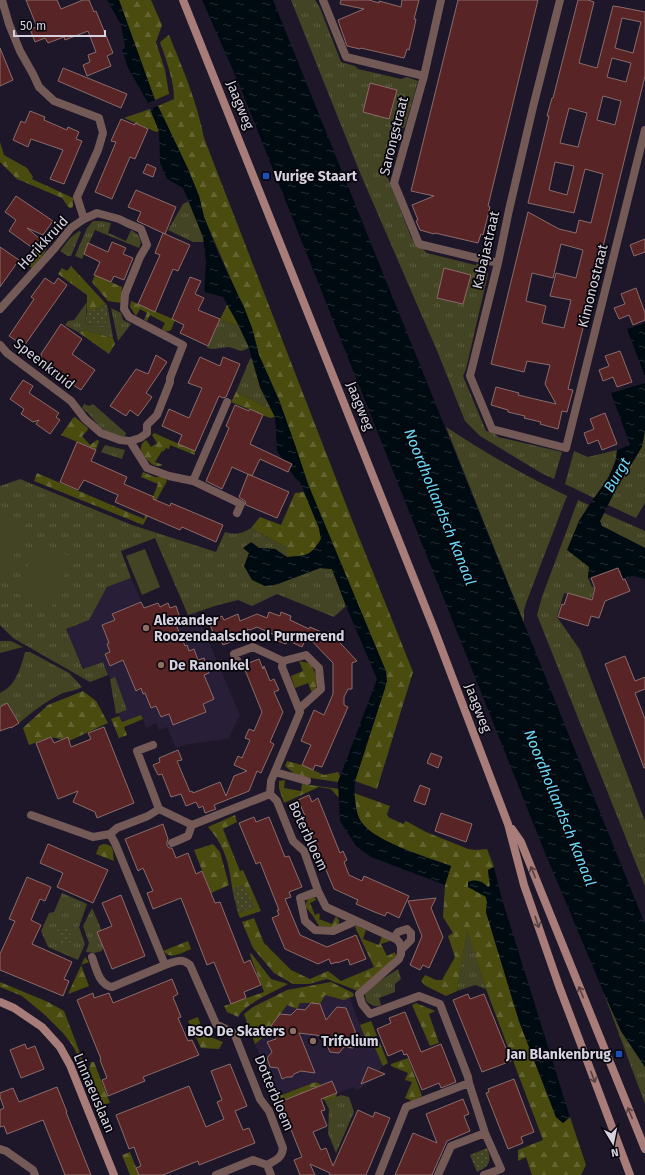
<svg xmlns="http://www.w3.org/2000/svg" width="645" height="1175" font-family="'Fira Sans',sans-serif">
  <defs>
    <pattern id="grass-tufts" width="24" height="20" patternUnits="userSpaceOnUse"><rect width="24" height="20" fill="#434423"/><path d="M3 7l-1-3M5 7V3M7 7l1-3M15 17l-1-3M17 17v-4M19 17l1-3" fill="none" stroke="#5d5e42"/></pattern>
    <pattern id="forest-firs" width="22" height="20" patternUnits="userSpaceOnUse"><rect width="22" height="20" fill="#4a4b0f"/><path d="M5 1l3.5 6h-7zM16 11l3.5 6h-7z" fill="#636432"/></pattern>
    <pattern id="park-dots" width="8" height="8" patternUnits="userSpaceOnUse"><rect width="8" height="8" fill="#434423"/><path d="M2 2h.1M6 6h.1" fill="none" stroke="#5d5e42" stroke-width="1.8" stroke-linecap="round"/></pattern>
    <pattern id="water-ripples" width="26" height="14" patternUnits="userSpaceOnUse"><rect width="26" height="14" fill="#000b11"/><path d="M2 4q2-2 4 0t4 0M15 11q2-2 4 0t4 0" fill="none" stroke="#242e33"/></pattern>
  </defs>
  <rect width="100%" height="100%" fill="#1e172a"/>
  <!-- built -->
  <path fill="#281e37" d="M131,578L144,608L158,603L160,606L168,603L170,608L176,606L181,618L196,612L240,715L228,739L188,744L176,748L167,727L159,730L156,723L146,728L143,719L122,722L118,713L127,710L114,678L110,679L103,662L84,669L65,629L89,620L107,587Z
    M326,988L349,996L365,1038L370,1036L383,1066L380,1070L374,1072L376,1078L356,1091L354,1087L331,1096L315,1082L277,1097L255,1044L246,1018Z"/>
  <!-- grass -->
  <path fill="url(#grass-tufts)" d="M291,0H315L320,8L341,62L355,66L358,69L401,79L407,77L418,81L405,127L401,129L388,178L411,237L417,245L423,249L427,253L475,265L479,263L485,267L488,274L466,369L463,376L486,431L494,433L498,437L562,452L554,479L543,474L480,436L465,421L438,353L361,175Z
    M189,201L203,237L204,242H193L168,230L183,204Z
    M93,221H102L111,223L108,233L126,241L131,230C139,234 143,240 139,248L95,230L82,259L75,256L87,228Z
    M79,231L81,232L71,256H68L60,251L70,238Z
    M87,302L85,324L106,326L108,309L113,338L84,330L78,332L65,325L68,321L74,320Z
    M111,308L121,313L123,320L131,324L118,341Z
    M220,319L239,326L249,348L241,351L229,347L213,349L207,348Z
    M252,358L260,387L271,409L236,392L250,359Z
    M84,404L89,406L93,404L126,433L125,436L123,437L107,432L98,425L87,412H86L82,408Z
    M446,427C484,452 525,476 567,496L526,603L524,610V623Z
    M645,430V503L636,518L608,505C611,498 614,491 618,485C630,465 642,454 645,430Z
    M105,445L125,450L122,459L101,452Z
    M617,450C616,469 605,483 594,498L565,484L574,451L588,457Z
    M20,479L132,525L216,552L225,532C235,535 242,534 251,528L287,548V557L275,549L259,548L251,542L249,553L275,585L320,568L332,569L346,606L334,617L277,594L252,606L238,600L218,605L188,615L155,538L121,551L131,578L107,587L89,620L66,629L83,669L103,662L108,675L90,682L13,638L0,625V486Z
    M578,500L589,505L579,521L575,533L589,567L588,578L592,587L595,586L591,600L564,593L557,617L580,650L645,821V886L537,615L542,597Z
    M604,513L645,531V548L602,526L600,521Z
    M0,641H11L23,647L0,653Z
    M25,652H30L69,673L82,687C75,691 68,691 61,694C45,702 32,712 19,723L7,703L0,707V693C16,686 21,667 25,652Z
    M115,677L127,710L116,714L110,679Z
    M62,893L87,904L79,927L85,944L78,960L48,947L41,931L49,913L54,912Z
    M92,908C97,920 107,937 102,951L94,953L86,952L89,943L83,926Z
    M467,929L486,989L475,985L457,991Z
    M398,969L401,979L395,984V992L379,998L381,1005C375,1008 371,1005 366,1001L365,994L378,982Z
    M603,991L621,1031L645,1067V1104Z
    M341,1095L349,1097L354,1112L336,1153L328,1133L329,1109L325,1101Z"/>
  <!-- forest -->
  <path fill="url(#forest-firs)" d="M119,0H151L162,25L156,42L165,70L169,94L155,100Z
    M169,35C183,69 197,102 204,138L354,525L413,672L377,789L355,781L385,688L308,484L295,445L279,400L259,355L252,328L204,217L199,196L188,169L158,106L174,99C174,80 166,60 160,42Z
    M150,109L159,131L156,132L124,118Z
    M0,142L4,155L27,168L33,177L32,179L73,198V206L72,208H69L62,198L17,179L0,162Z
    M41,243L47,246L45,252L32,268L27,265L30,261L29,260Z
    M71,266L106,304L94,310H87V295L58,274L62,268L67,271Z
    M95,275L122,287L121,303L108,301L92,282Z
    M131,301L175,320L171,330C167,332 165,332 162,329L165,323L150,315L147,321L144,320L147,313L140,309L136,316L130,307Z
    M227,305L239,326L220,319Z
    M84,330L113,338L115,344L109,354L78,332Z
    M236,392L271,409L275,417L270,418L231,402Z
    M75,417L88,428L87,431L82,436L90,445L97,440L99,441L96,450L61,435L73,418Z
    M154,433L195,451V455L170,445L169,449L166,448L163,452L162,451L155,462L163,465C154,468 150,463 144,456C143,454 140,451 141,448C141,444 143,442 146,440L151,447L157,443L152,435Z
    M143,472L155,477H164L167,481L143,525L34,481L37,473L144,519L158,484L141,477Z
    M304,492L319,528L321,539C310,557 307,555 287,557V548L251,528L260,517L281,525L295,493Z
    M299,661L309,663C316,671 321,686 312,693L308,683L295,688L291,676L303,671Z
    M83,691L96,701L108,723L69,741L51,737L29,745L23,728L48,705Z
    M141,715L143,719L124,727L127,735L119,738L111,719L119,716L122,722Z
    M287,761L302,765L324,775L338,772L340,776L338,782L297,776L285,766Z
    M285,780L284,788L301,791L302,784L354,791V793L390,806L387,814L388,817L403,824L406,821L426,832L468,849L476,850L487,849L494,867L488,870L490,886L488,887L481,881L487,902L486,912L519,1021L556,1117L563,1123L570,1117L586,1165L581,1175H532L526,1157L518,1161V1150L543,1140L486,989L467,930L457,991L446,996L426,986L421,981L425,975L436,980H442L455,957L448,936L453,933L443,917L445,885L451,866C425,856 374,843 360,820C356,814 355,800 354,793L338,797L331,789L319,787L284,803L279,788V781Z
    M235,815L237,822L223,829L240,871L243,870L261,911L240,918L238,913L255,907L237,886L233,893C229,865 227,849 208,827Z
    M103,844C116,845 112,851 114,861L96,854L99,846Z
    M213,844L220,852L229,885L211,893L194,850Z
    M314,896L316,900L310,903L315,915L319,913L320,916L319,919L332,924L336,916L339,920V924L336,928L319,926L313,916L305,906L308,898Z
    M254,918L264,943L291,970L310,979L328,971L341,981L374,967L355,927L357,926L366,930L363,939L379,945L382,936L390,941L381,944L387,956L395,952L396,956L393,962L358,991L327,979L309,984H293L274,973L253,948L242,922Z
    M188,941L191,949C181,953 171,960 163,951Z
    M251,953L271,979L288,984C275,991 245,1004 238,1017L227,1012L224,1006L264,992L250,955Z
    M85,957L89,962L81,965L89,986L68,994Z
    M0,982L48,1002L64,1011L83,1061L81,1062L73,1046L63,1033L45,1015L22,996L0,987Z
    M331,982L353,993L354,996L344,1000L325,995L320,1004L311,1003H300L297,1009L287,1005L271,1026L266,1027V1035L255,1044L244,1014L253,1007L287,990Z
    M416,1003L435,1011L429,1014L439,1043L430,1046L412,1005Z
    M198,1017L202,1029L208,1027L210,1028L208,1036L223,1042L219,1049L201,1048L188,1021Z
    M371,1021L388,1063L383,1066L370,1037L365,1038L360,1025Z
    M408,1058L422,1096L412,1101L405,1098L412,1082L405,1080L408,1073L391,1066V1064Z
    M91,1062H94L110,1103L103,1105L89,1069Z
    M315,1082L327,1087L331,1096L337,1093L336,1097L325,1101L312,1089L280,1102L277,1097Z
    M130,1152L139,1175H130L122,1155Z"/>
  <!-- park -->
  <path fill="url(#park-dots)" d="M106,304L108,309L106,326L85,324L87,310H94Z
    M244,885L255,907L238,913L233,893L237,886Z
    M67,926L73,941L62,945L56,931Z
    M487,1148C492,1161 490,1166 477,1172L470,1155Z"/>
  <!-- pitch -->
  <path fill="#434423" d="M3,512L27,522L0,587V519Z
    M38,543L72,557L51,608L16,593Z
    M145,549L160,587L142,595L126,556Z"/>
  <!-- water -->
  <path fill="url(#water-ripples)" d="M107,0H119L155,100L148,103L128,68L122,50L125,48L121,25Z
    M202,0H273L645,924V1067L621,1031L603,991L543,848L239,84Z
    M158,106L188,169L199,196L204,217L219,255L244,307L252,328L259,355L279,400L295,445L308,484L386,671L387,681L385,688L355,781C354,792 355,808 359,818C368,840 429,858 451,866L445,885L371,857L356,846L340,821L338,782L377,679L346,606L332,569L320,568L275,585L265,586L252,580L244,566L249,553L243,548L251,542L259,548L275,549L287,557C307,555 310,557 321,539L319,528L300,482L295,478L277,451L275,417L260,387L248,345L235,318L223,297L204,292L206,262L203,237L183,188L167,179L160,163L159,131L150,109Z
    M645,323V377L627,329Z
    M645,383V430L642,447L618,485L600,521L602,526L645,548V579L633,576L622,578L618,567L588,578L589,567L567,550L579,521L594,498L608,479L616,460L617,450L630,445L611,393Z
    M494,867L502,899L570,1117L563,1123L556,1117L519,1021L486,912L487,902L486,897L468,887V882C477,879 481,881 488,887L490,886L488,870Z"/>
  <!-- building -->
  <path fill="#592425" stroke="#896c6a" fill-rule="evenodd" d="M26,0H57L61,9L83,0H89L94,12L96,11L113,53L107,56L111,66L87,76L83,65L90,62L88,55L96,52L88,31L65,40L64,37L48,43L45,38L35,42L30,29L37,27Z
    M341,0H369L379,3V1L401,7L402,0H419L414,19H416L414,29L409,50L407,49L404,58L361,48L360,49L347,46L338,20L364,9L340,4Z
    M458,0H538L488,206L490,207L483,235L481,234L478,243L435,233L434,234L420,230L416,221L418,220L412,205L434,196L411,191Z
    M578,0H588L594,2L579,63L597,68L613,6L620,7L645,12V76L568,389L573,390L567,412L562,411L558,429L540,424L541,422L524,418L525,416L508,412V410L491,405L496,387L519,393L518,395L556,404L545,384L550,365L527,361L524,372L491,364L528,212L559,229L576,233L579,220L591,223L603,174L585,169L574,213L528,203L549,116H547L552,98H553ZM622,18L641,22L633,53L615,48ZM612,58L631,63L626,82L607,77ZM603,96L621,101L615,125L597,120ZM569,108L587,113L578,147L560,143ZM555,162L574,166L567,195L549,190ZM561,244L583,250L576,278L556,273L550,296L571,300L564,328L542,323L546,306L526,301L532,273L553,278Z
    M0,48L13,80L0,86Z
    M63,68L127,94L121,108L58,81Z
    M370,83L397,90L389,119L363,112Z
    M30,111L45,117L44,120L67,130L68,127L79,132L76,139L82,141L64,184L50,179L63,150L31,139L28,147L13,140L21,121L25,123Z
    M121,119L135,125V123L148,129L135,159L130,157L112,199L95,192L116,142L111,141Z
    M147,164L156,168L153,177L143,173Z
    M136,190L176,207L165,234L137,221L141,212L128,207Z
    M16,196L53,221L43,235L27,228L40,239L34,249L9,231L16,220L5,212Z
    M163,233L190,245L178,271L173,269L155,312L138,304L160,255L155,253Z
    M645,239V252L634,256L630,245Z
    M112,242L126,248L123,254L133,258L124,280L114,276L111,282L94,275L100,262L84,254L88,243L108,252Z
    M0,247L19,260L0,287Z
    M444,268L471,275L463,304L437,298Z
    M190,277L201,281L195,294L204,298L198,310L220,319L208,346L180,333L184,325L172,319Z
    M45,278L54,284L58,278L67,285L24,346L9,336L34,299L31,297Z
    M636,288L645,313V320L633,325L629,315L619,319L614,308L625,304L621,294Z
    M61,324L82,339L72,354L95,370L81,390L67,381L65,384L46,371L50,365L41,358V354Z
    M620,351L632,382L617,387L613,377L603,381L599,370L609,366L605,356Z
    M156,355L167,362L146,393L152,397L138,416L130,410L126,416L110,406L136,369L148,374Z
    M200,357L220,366L223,357L240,364L226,397L223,398L219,396L195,451L178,444L182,435L162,426L169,409L189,418L202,388L188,383Z
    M23,380L33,386L29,393L59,413L56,417L60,420L50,434L36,424L39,420L33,422L21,414L24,409L10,399Z
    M235,405L249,411L250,409L263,415L250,444L292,464L288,472L260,459L252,476L232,467L222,489L206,481L229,428L226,426Z
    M605,413L617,444L602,450L598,440L588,444L584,433L594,429L590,419Z
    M77,442L96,450L91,461L127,477L124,484L154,497L153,499L170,506L171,503L223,525L216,542L182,527L180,530L115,502L118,495L84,480L78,490L60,482Z
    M248,474L289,492L277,518L246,505L245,501L239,497Z
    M618,568L623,580L625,579L630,591L605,601L599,618L591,616L588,626L558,617L562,604L564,605L568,593L592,600L595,588L591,578Z
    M141,602L144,608L158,603L160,607L168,603L170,608L176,606L180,618L174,620L185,646L187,645L189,651L194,649L198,660L204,658L209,673L204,675L214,699L203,704L206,712L173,725L169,714L161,717L156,706L151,708L145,693L143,694L141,688L136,691L123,660L110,666L105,654L110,652L107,644L109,643L102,625L115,620L112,614Z
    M269,612L280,616L281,612L291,616L290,620L309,629L310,627L326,634L329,631L357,661L352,663V689H348L344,697V705L348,707L322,767L315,765L313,770L302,765L311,745L301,741L314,710L324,715L333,694V663L307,636L302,647L287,640L286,644L275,640L277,636L257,627L250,630L247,629L248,630L232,637L233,641L223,645L220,639L216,640L209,622L222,616L224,620L238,614L240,621L257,614L267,618Z
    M625,656L635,681L645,677V689L635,693L645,719V768H644L605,664Z
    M259,659L263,669L264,666L270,681L274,679L279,690L274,692L283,712L270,742L274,744L261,773L257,771L249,791L214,805L216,809L205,813L203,806L199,808L196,802L186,806L181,794L171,797L162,774L158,775L153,765L160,762L159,758L178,750L182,760L177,761L190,792L192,791L193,793L220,782L226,796L234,776L247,771L234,765L238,756L242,758L250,740L245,738L249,729L254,731L262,712L243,665Z
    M7,703L19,723L11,728V727L0,731V707Z
    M104,727L134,803L97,818L95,812L73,802L78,791L58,799L36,743L51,737L54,743L68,737L71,747L91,739L88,733Z
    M431,753L442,757L438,768L427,763Z
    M420,785L430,789L425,805L414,801Z
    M309,795L312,802L318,798L340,853L343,851L347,860L344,862L349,875L362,881L364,876L409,896L399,918L387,912L385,916L372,911L356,904L358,900L334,889L324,865L320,867L301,820L306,818L298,800Z
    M441,813L472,824L466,842L435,831Z
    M254,817L256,822L269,817L285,857L289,856L302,887L289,892L291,897L285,899L300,935L327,947L356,935L366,959L350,965L348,959L337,963V962L331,964L329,959L318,964L285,949L272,918L279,915L277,910H279L260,862L256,864L239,823Z
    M163,824L168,839L167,842V845L169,848H172L176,858L188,853L196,874L202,871L215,903L220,902L244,963L250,960L261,985L244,992L246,998L231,1004L214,962L207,965L181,898L153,909L147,893L153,891L143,868L138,871L125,839Z
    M48,844L108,870L93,903L57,887L63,873L40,863Z
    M27,877L51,887L45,901L40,899L31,920L41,925L32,944L72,962L64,979L69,981L63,996L0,970V954L15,921L9,919Z
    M121,895L145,956L112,969L97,932L112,926L102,903Z
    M436,898L431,908L443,937L429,968L423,965L420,970L410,965L422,936L408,901Z
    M172,979L178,994L173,997L181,1017L178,1018L188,1041L192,1040L199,1055L143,1077L145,1081L108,1096L102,1080L107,1078L100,1060L101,1059L77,1000L93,993L94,998L109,993L113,1003Z
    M468,994L470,999L484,994L511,1061L482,1072L453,1000Z
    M311,1003L320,1004L326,1020L337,1007L346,1008L359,1041L353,1048L344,1047L339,1053L330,1052L323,1036L299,1033L315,1073L301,1071L294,1074L292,1077H287L282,1079L278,1068L270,1067L267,1058L272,1052L267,1042L276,1039L271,1026L280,1014L291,1015L297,1009L305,1010Z
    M405,1012L421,1052L441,1044L456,1082L441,1088L439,1083L422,1090L407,1054L404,1055L402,1050L388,1056L377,1029L391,1023L389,1018Z
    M25,1044L27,1049L35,1046L44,1069L21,1078L10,1050Z
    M230,1064L247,1106L235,1111L243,1130L249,1128L255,1143L199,1165L198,1161L163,1175H139L136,1168L141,1166L134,1147L129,1149L116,1115L189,1086L206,1127L224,1119L217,1102L222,1100L211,1071Z
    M368,1067L385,1074L361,1084L366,1072Z
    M514,1079L534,1132L521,1137L523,1143L508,1149L486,1093L489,1092L488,1089Z
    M332,1081L337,1093L321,1099L325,1110L321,1111L327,1126L313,1132L321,1150L326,1148L333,1166L358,1110L373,1117L375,1112L390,1118L366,1175H329L330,1173L310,1164L315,1175H300L294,1160L302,1157L280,1102Z
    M57,1087L67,1112H66L91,1175H65L43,1120L7,1134L4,1126L0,1127V1110L4,1108L0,1097V1093L13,1088L19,1102Z
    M463,1099L469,1114L464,1116L470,1131L447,1141L432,1175H395L413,1133L437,1143L426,1114Z"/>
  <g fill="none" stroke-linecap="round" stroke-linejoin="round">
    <!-- street -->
    <path stroke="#745a57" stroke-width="8" d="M323,0L346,57L424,76
      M441,0L424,76L394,183L419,244L498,263
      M560,0L533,107L509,210L498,263L470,376L492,429L566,448L645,130
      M84,219L97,213L119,219L127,223L141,229L147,245L140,257L125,294L124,309L129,317L183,345L170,378V382L157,415L147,425V433L140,438L130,441
      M0,309L54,249L71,228L84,219L77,197L98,150L103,133L99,118L54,101L39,87L33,74L20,51L9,24L2,0
      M0,345L7,353L71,401L85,419L101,433L120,440L130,441L147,468L169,476L193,481L241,504L237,513
      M193,481L227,402
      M283,661L306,655L319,668L321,689L299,709
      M238,662L234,654L253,647L283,661L282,667L300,712L271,781L270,794
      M153,745L137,751L159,809L192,825L270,794
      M275,772L307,781
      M270,794L277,801L293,841L304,851L318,891L326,907L396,939L399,942L401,946V954L399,959L359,994L362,1004L370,1014L419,996L440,1004L468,1077L469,1083L485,1133L501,1169L484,1175
      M31,815L93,837L110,834L117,828L148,816L159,809
      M110,834L115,843L165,965C175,962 181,957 190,965L216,1024L234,1033L260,1099L269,1111L283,1148C282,1158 276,1160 267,1165L253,1160L216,1175
      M172,843L188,836L192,825
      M318,891L300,898L305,921L315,930L333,931L356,921
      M394,938L398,932L407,929L411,933V940L401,950
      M92,957C96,968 99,985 112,987L165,965
      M0,1149L6,1151L33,1170L35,1175
      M267,1165L271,1175
      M379,1175L406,1107L469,1083
      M438,1175L451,1146L485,1133"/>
    <!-- secondary -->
    <path stroke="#a87d79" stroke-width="8" d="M183,0L434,629L508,824L524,885L559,986L630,1175
      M512,829L521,842L645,1149
      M0,1002L14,1008L42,1027L60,1047L70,1065L114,1175"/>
  </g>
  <!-- one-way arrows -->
  <defs><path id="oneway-shaft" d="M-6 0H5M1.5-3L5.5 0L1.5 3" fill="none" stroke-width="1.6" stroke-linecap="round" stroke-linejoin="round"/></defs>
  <g stroke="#584142">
    <use href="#oneway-shaft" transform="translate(533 872) rotate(-112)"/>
    <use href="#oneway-shaft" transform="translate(537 922) rotate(71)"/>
    <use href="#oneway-shaft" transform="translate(581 992) rotate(-112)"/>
    <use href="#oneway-shaft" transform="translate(593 1077) rotate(69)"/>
    <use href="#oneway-shaft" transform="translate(630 1113) rotate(-112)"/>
  </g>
  <!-- markers -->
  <g fill="#1a4fb4" stroke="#07050c" stroke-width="1.5">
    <rect x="262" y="172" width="8" height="8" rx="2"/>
    <rect x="615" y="1050" width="8" height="8" rx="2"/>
  </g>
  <g fill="#8d6e63" stroke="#07050c" stroke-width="1.5">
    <circle cx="146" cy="628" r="4"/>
    <circle cx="161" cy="665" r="4"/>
    <circle cx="293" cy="1031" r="4"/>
    <circle cx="313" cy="1041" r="4"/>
  </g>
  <g text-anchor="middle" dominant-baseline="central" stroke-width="3.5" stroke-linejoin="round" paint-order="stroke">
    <!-- street labels -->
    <g font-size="14" fill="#d6d2df" stroke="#07050c">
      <text transform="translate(240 105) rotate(68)">Jaagweg</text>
      <text transform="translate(394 136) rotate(-76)">Sarongstraat</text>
      <text transform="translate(43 243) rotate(-47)">Herikkruid</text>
      <text transform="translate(486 250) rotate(-77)">Kabajastraat</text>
      <text transform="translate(593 286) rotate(-76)">Kimonostraat</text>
      <text transform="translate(44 364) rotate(38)">Speenkruid</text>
      <text transform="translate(360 406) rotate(68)">Jaagweg</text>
      <text transform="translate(478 708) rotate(69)">Jaagweg</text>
      <text transform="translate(308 836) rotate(65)">Boterbloem</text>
      <text transform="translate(94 1093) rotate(67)">Linnaeuslaan</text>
      <text transform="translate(274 1093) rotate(67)">Dotterbloem</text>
    </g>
    <!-- poi labels -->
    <g font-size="14" font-weight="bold" fill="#d6d2df" stroke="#07050c" text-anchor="start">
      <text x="274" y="176">Vurige Staart</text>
      <text x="154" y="620">Alexander<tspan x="154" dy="16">Roozendaalschool Purmerend</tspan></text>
      <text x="169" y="665">De Ranonkel</text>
      <text x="285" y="1031" text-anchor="end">BSO De Skaters</text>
      <text x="321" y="1041">Trifolium</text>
      <text x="611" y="1054" text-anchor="end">Jan Blankenbrug</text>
    </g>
    <!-- water labels -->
    <g font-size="15" font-style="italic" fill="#6ad9f6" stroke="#07050c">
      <text transform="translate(617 475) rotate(-60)">Burgt</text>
      <text transform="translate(440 507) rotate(68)">Noordhollandsch Kanaal</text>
      <text transform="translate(560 808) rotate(68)">Noordhollandsch Kanaal</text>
    </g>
  </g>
  <!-- north arrow -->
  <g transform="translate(613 1143) rotate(170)" stroke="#07050c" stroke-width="3" paint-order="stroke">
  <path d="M0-3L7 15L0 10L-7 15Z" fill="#d6d2df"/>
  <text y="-6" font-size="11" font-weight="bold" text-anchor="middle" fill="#d6d2df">N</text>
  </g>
  <!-- scale -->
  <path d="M14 30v6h91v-6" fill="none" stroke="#d6d2df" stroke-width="2"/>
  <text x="20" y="30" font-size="12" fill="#d6d2df" stroke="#07050c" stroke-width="3" paint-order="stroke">50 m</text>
</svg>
